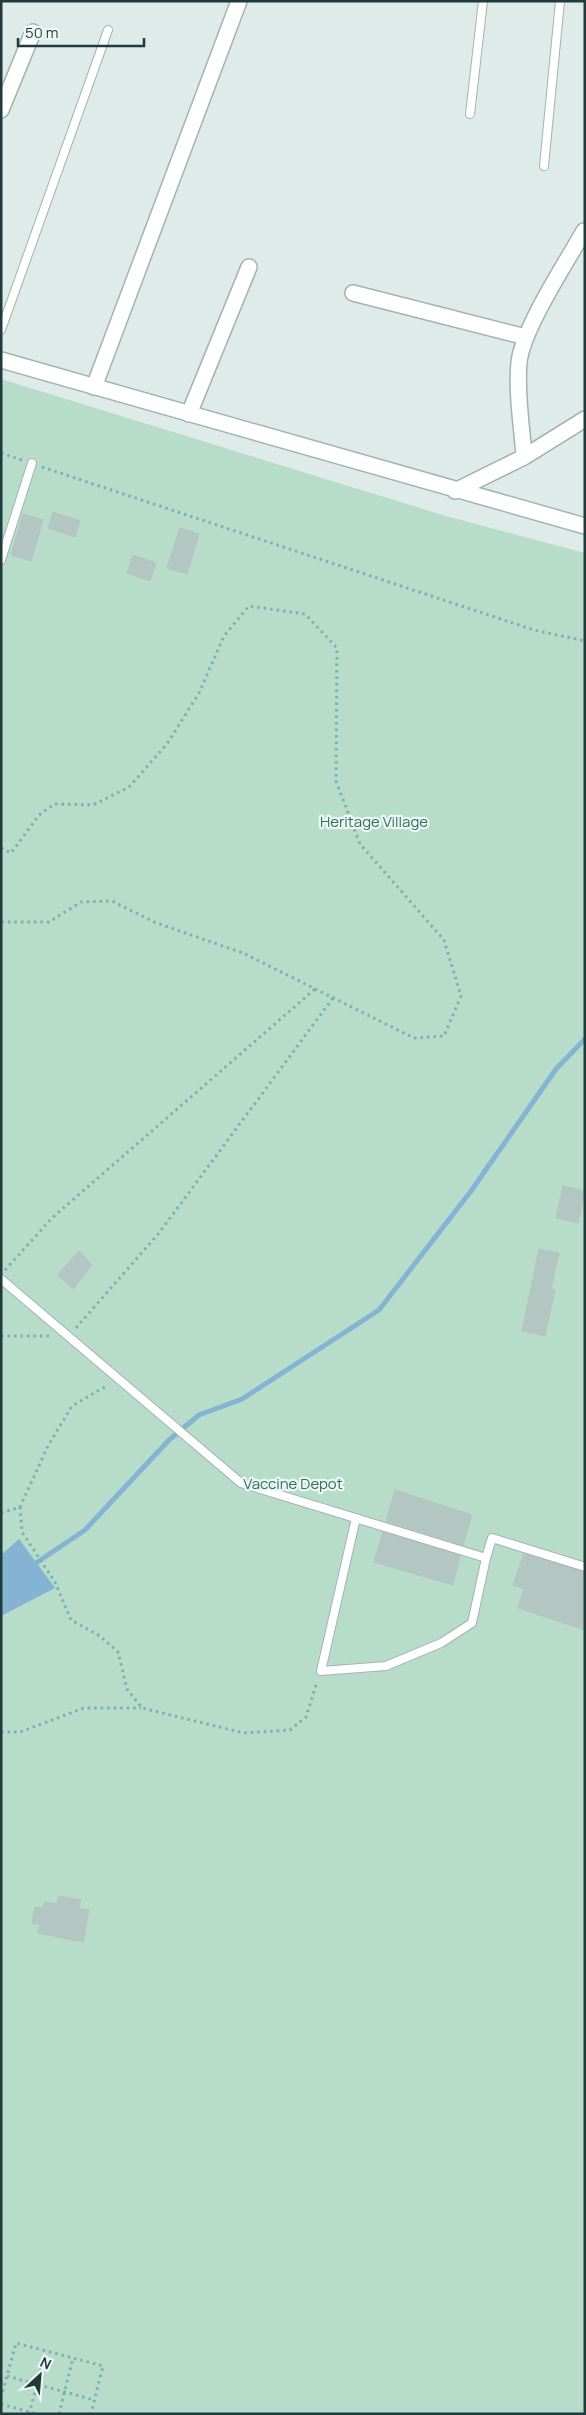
<svg xmlns="http://www.w3.org/2000/svg" width="586" height="2415" font-family="Manrope,sans-serif">
  <rect width="100%" height="100%" fill="#dfebe8"/>
  <!-- green -->
  <path fill="#b7ddca" d="M1,379L446,516L585,553V2414H1Z"/>
  <!-- water -->
  <path fill="#84b3d3" d="M19,1539L55,1588L1,1616V1555Z"/>
  <g fill="none" stroke-linecap="round" stroke-linejoin="round">
    <!-- stream -->
    <path stroke="#84b3d3" stroke-width="5" d="M33,1565L85,1530L169,1440L199,1415L242,1399L379,1310L471,1191L556,1069L585,1039"/>
  </g>
  <!-- building -->
  <path fill="#b4c6c2" stroke="#b1c5c1" d="M53,512L80,521L75,537L48,528Z
    M23,514L43,520L31,561L11,555Z
    M180,528L199,534L187,574L167,568Z
    M133,555L156,563L150,581L127,573Z
    M563,1186L585,1191L578,1223L556,1218Z
    M539,1249L559,1253L551,1289L555,1290L545,1336L522,1331Z
    M79,1251L92,1265L73,1289L57,1275Z
    M395,1490L472,1515L463,1545L386,1521Z
    M383,1532L460,1556L453,1585L374,1562Z
    M524,1554L585,1572V1630L518,1608L524,1589L513,1585Z
    M59,1896L81,1900L79,1909L89,1910L83,1942L38,1933L40,1925L32,1923L35,1907L43,1908L44,1902L57,1904Z"/>
  <g fill="none" stroke-linecap="round" stroke-linejoin="round">
    <defs>
      <path id="lane" d="M470,114L483,1
        M544,166L560,1
        M1,330L108,30
        M1,560L32,463
        M1,1279L241,1483L486,1558L492,1538L585,1567
        M356,1518L321,1671L386,1666L441,1643L472,1623L486,1558"/>
      <path id="street" d="M1,110L33,32
        M353,293L526,337
        M94,387L239,1
        M189,414L249,267
        M524,457C522,426 516,393 519,362C523,328 566,263 584,231
        M455,491L524,457L585,419"/>
      <path id="secondary" d="M1,360L585,526"/>
    </defs>
    <!-- lane casing -->
    <use href="#lane" stroke="#a2b3b1" stroke-width="10"/>
    <!-- street casing -->
    <use href="#street" stroke="#a2b3b1" stroke-width="18"/>
    <!-- secondary casing -->
    <use href="#secondary" stroke="#9db7b4" stroke-width="18"/>
    <!-- path -->
    <path stroke="#7eb0ac" stroke-width="3" stroke-dasharray="2.5 4" stroke-linecap="butt" d="M1,453L22,460
      M42,467L534,630L585,641
      M1,848L11,853L39,815L54,804L93,805L129,787L167,744L199,693L224,636L249,606L305,614L337,648L336,781L360,844L444,940L461,996L444,1036L414,1038L243,953L154,922L112,901L81,902L49,922H1
      M5,1270L52,1218L315,989
      M76,1328L159,1233L333,998
      M1,1336H51
      M20,1507L22,1532L55,1582L71,1620L100,1636L118,1652L127,1689L142,1708L244,1733L290,1730L306,1717L317,1682
      M1,1513L20,1507L48,1446L72,1406L108,1385
      M1,1732H20L84,1708H141
      M7,2376L94,2400
      M1,2398L16,2343L103,2366L91,2414
      M1,2404L37,2414
      M29,2414L46,2351
      M59,2414L73,2358"/>
    <!-- lane -->
    <use href="#lane" stroke="#fff" stroke-width="8"/>
    <!-- street -->
    <use href="#street" stroke="#fff" stroke-width="15"/>
    <!-- secondary -->
    <use href="#secondary" stroke="#fff" stroke-width="15"/>
  </g>
  <g text-anchor="middle" dominant-baseline="central" stroke-width="4.5" stroke-linejoin="round" paint-order="stroke">
    <!-- park labels -->
    <g font-size="15" fill="#287358" stroke="#eff7f5">
      <text x="374" y="821">Heritage Village</text>
      <text x="293" y="1483">Vaccine Depot</text>
    </g>
  </g>
  <!-- border -->
  <rect width="586" height="2415" fill="none" stroke="#1f3b3b" stroke-width="5"/>
  <!-- north arrow -->
  <g transform="translate(40 2375) rotate(26)" stroke="#eff7f5" stroke-width="4" paint-order="stroke">
  <path d="M0-4L9 19L0 12L-9 19Z" fill="#1f3b3b"/>
  <text y="-8" font-size="14" font-weight="bold" text-anchor="middle" fill="#1f3b3b">N</text>
  </g>
  <!-- scale -->
  <path d="M18 38v8h126v-8" fill="none" stroke="#1f3b3b" stroke-width="2.5"/>
  <text x="25" y="38" font-size="15" fill="#1f3b3b" stroke="#eff7f5" stroke-width="4" paint-order="stroke">50 m</text>
</svg>
